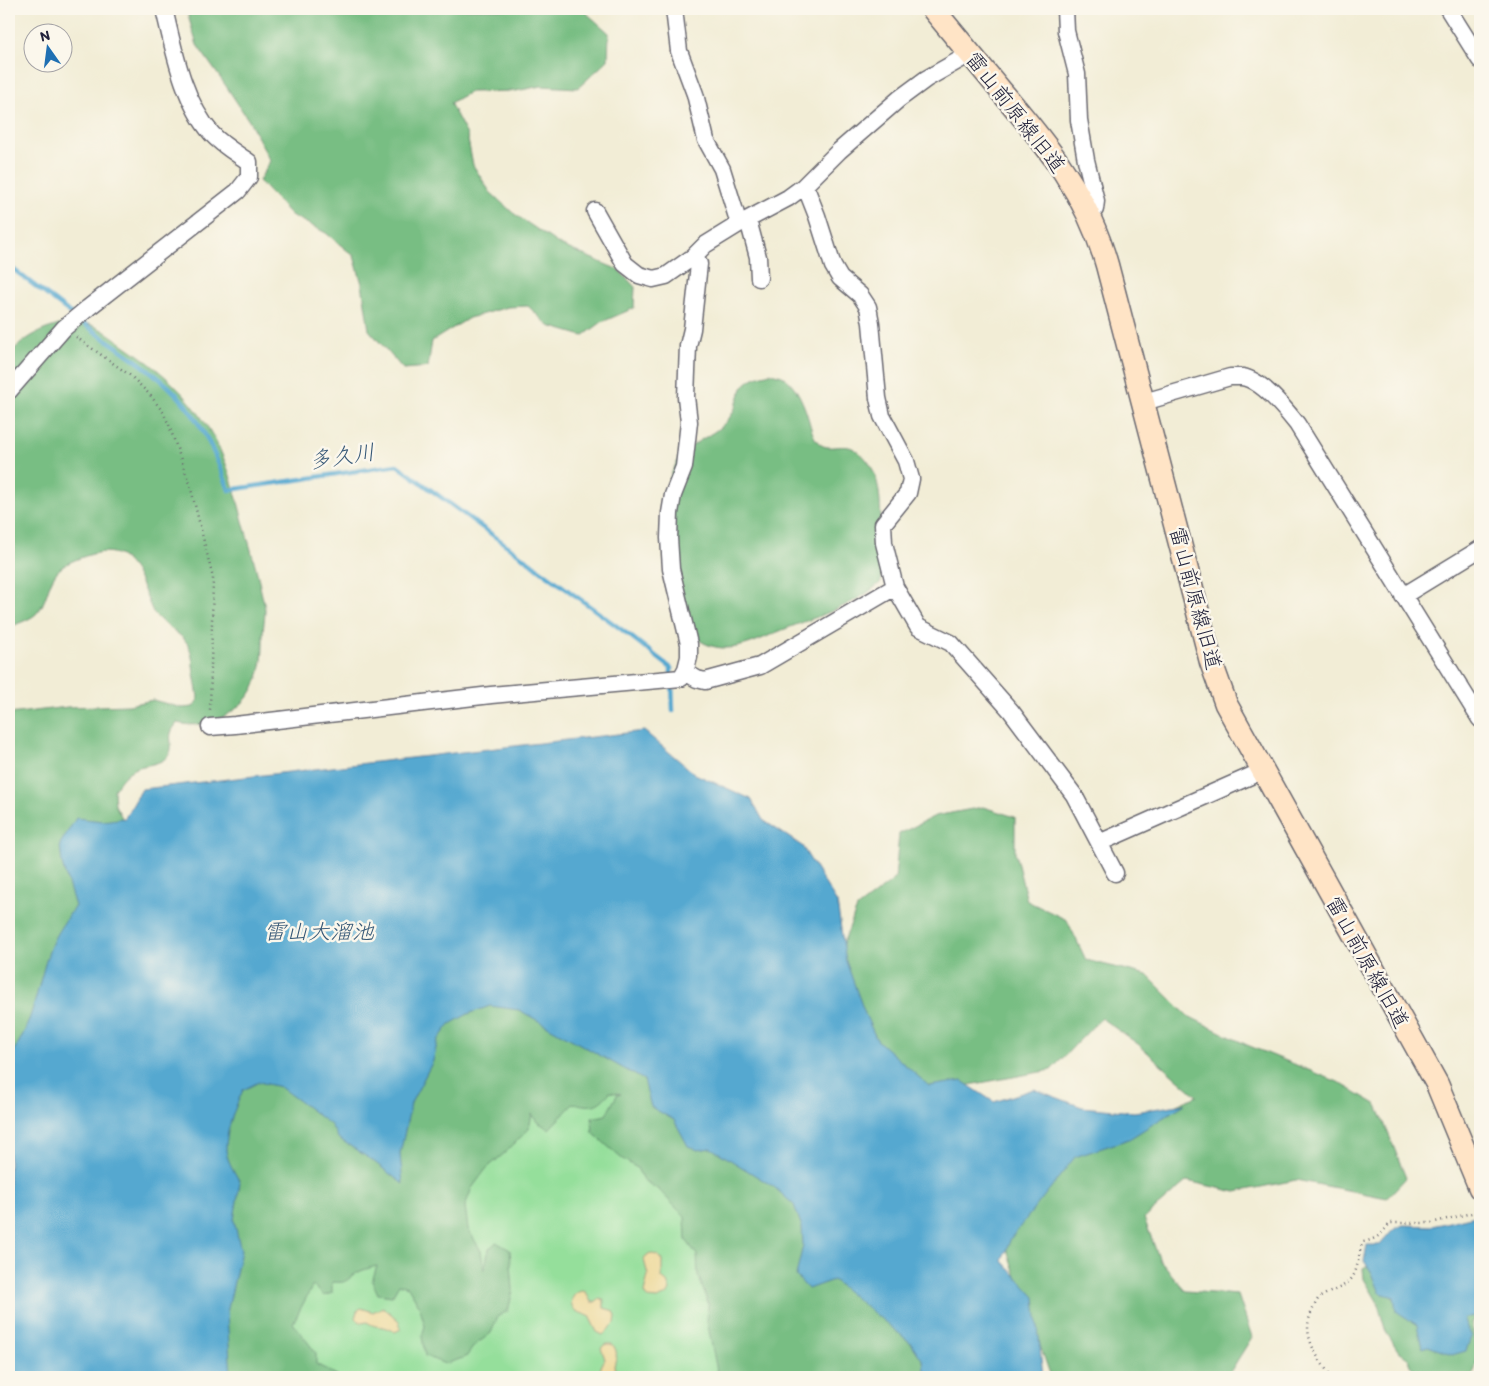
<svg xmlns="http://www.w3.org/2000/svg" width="1489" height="1386" font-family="Itim,'Klee One',sans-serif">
  <rect width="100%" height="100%" fill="#fbf7ec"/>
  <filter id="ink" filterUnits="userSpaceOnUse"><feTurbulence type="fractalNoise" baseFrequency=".02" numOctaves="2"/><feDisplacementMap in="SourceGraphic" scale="10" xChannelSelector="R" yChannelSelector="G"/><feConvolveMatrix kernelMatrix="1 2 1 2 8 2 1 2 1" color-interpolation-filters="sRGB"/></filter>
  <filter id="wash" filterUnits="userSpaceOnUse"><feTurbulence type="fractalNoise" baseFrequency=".0096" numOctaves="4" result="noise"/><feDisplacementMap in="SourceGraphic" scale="20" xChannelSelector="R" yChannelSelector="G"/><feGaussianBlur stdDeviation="1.12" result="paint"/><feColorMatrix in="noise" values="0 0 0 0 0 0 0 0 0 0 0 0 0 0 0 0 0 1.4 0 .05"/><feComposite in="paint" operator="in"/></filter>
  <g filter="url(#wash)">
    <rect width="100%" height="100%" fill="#f2edd6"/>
    <!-- green -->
    <path fill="#95df9b" stroke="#5c806b" d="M617,1079L910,1377H255L280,1105L427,1136Z"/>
    <!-- forest -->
    <path fill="#78be83" stroke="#4d705f" d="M186,9H582L609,33L608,60L578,88L541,86L516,91L470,92L450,103L467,135L473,165L490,192L513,213L560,245L619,270L635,287L634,308L602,322L583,336L549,326L528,306L508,307L469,318L432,341L428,367L403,369L369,330L362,284L354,256L326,233L291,215L259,181L270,161L251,124L226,86L197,45Z
      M66,323C73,323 81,322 88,324C102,328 113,337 124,345C157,367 187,393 207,426C227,457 235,491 244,525C250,547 257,569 261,591C262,597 265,603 265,610C265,618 263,627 263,636C264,670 257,698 225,716C210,724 194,727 177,723C176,725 172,729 171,733C169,740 174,749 168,756C160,765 147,764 136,768C126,772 119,782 114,790L115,805L125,823L89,895L31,1049L9,1058V714L68,707L129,705L153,700L182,708L193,707L198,701C198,693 196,687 195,679C192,665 194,650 184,639C177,632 156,619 153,612C139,582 133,541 89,555C77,559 64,563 56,573C47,585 47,603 36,614C28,621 17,623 9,628V354C29,335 40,330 66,323Z
      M771,373C774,374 779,375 782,376C797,384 805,407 809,421C811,428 813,437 818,442C827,453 843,442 854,449C882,465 880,501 881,528C882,546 884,564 881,582C852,608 811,618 775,633C759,640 743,648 725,648C713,648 699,643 692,633C680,618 679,568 676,548C675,533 673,517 671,502C670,496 668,489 669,483C669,477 674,468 677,462C688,442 711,438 726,422C747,399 729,381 771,373Z
      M983,807L1015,817V853L1027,901L1067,920L1086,960L1147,975L1188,1016L1247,1045L1338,1082L1377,1105L1406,1178L1387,1198L1296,1180L1236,1192L1187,1181L1144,1218L1160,1261L1186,1291L1238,1295L1252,1337L1227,1377H1051L1003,1239L1073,1150L1197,1096L1138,1044L1101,1018L1051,1070L920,1094L873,1053L834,966L857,908L895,879L899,834L935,816Z
      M507,997L622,1053L789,1185L835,1270L946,1377H722L717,1371L707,1321L708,1303L698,1275L697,1255L686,1240L685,1217L659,1190L643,1180L637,1168L621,1158L593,1133L592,1118L606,1115L617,1095L621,1094L610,1092C598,1106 593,1108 574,1103L549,1129L539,1123L532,1114L529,1129L507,1151L486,1169L472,1188L465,1206L468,1229L481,1251L484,1270L489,1249L496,1242L510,1250L513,1290L508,1311L498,1316L491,1333L474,1346L466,1357L445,1364L425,1356L422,1336L425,1326L419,1305L408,1287L399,1284L392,1296L378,1294L372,1281L377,1266C370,1268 360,1270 354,1275C344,1282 346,1283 332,1282V1293L324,1296L313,1285L293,1323L316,1353V1364L335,1374L338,1377H220L222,1113L247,1074L440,1014Z
      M1370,1264L1384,1290L1397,1301L1457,1318L1480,1306V1318L1471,1323C1475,1341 1482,1361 1471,1377H1416L1409,1359L1399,1352L1386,1332L1377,1301L1364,1279L1363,1268Z"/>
    <!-- sand -->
    <path fill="#eeda9e" stroke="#887e6c" d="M650,1253L659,1256L662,1261V1278L667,1282L670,1290L667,1295L657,1299L647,1298L644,1293L648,1275L644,1260L646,1256Z
      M582,1291L586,1292L591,1302H595L600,1298L604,1300V1308L614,1311L616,1316L615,1323L603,1335L597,1332L589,1316C585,1314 579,1313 576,1311C567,1304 573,1292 582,1291Z
      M383,1307L399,1321L401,1329L395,1332C382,1323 378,1330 367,1322L362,1323L355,1318L357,1311L361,1308L373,1312Z
      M607,1344H612C619,1352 616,1357 614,1366L616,1371L626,1377H604C598,1369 601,1367 605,1359L601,1348Z"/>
    <!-- water -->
    <path fill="#55a8d0" stroke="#3c6586" d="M644,731L695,774L751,799L763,820L802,846L837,903L846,961L865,1014L877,1040L929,1086L962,1081L994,1102L1034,1089L1082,1107L1134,1112L1185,1104L1129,1139L1075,1157L1011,1238L1002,1261L1035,1297L1043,1377H932L924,1370L923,1361L911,1343L833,1280L808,1289L796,1276L803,1245L802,1227L794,1205L774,1187L711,1148L698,1150L688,1146L674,1120L651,1107L644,1080L519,1010L490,1006L468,1014L450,1024L438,1040L433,1061L411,1103L400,1154L403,1184L373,1161L338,1138L331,1125L280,1087L259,1082L243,1090C235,1108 226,1129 226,1150C227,1161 235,1173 240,1182L234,1220L241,1251L227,1313L231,1377H9V1057C34,1026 37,983 51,946C56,932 67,919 75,906L62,864L60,844L76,818L103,821L125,818L142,789Z
      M1479,1215L1480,1314L1463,1319L1471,1337L1466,1351L1452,1355L1428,1346L1422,1348L1417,1325L1396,1311L1394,1297L1380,1293L1372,1273L1364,1261L1367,1245H1380L1393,1230L1403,1225L1432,1226Z"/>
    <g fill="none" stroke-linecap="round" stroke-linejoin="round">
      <!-- stream -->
      <path stroke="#55a8d0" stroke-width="4.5" d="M9,266L73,315
        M79,320C109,343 142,362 169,387C199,414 215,453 229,490L397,465L629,635L671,668V675
        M672,682L673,711"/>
    </g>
  </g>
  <g filter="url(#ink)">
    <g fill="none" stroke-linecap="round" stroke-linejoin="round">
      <defs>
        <path id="street" d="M674,9L679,51L695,94L706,140L722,169L739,224
          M1065,9L1066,31L1077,74L1079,120L1086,160L1096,201L1095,209L1087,212
          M1448,9L1480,60
          M803,187L808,193L817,216L833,266L840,278L860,295L868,307L871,323L878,398L882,416L906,461L911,479L908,493L883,524L884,543L895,587L918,627L951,643L1011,711L1074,795L1115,873
          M595,211L625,264L639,275L653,279L666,276L693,257L705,245L739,224L788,198L803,187L839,151L899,99L926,79L970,54
          M748,220L758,257L759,278
          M9,391L64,328L88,308L238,191L249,177V162C236,153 222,145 212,134C183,101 174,50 164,9
          M1144,402L1230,377C1234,377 1238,377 1242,377C1262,380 1285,409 1297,424L1480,719
          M1403,596L1480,549
          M685,672L697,679L705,681L760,666L895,587
          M210,727L235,725L491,695L681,678L686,669L689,657V644L671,569L669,538L670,513L673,495L684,467L689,422L686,397L688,346L692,329L699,264L693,257
          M1099,843L1262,771"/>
        <path id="secondary" d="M933,9C955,36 978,63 1001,91C1048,146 1087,194 1107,265L1211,662L1226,704L1437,1084L1480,1188"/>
      </defs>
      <!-- street casing -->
      <use href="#street" stroke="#6b6971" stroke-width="19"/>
      <!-- secondary casing -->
      <use href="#secondary" stroke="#6b6971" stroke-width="25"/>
      <!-- path -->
      <path stroke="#6b6971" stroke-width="2.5" stroke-dasharray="1 4" stroke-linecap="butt" d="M76,337L131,376L150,395L163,412L169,425L191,489L213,578L210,712
        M1332,1377C1318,1359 1300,1335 1312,1311C1314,1307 1316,1301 1319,1298C1329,1291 1345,1288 1352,1278C1359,1268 1358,1253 1363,1242C1377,1239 1382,1234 1390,1223H1431L1480,1211"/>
      <!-- street -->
      <use href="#street" stroke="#fff" stroke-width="16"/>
      <!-- secondary -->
      <use href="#secondary" stroke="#ffe4c6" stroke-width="22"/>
    </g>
  </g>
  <g text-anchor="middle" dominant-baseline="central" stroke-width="5" stroke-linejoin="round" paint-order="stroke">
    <!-- street labels -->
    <g font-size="21" fill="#22223b" stroke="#fbf7ec">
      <text transform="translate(1016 112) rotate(52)">雷山前原線旧道</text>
      <text transform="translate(1196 598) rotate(75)">雷山前原線旧道</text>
      <text transform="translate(1368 962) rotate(61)">雷山前原線旧道</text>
    </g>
    <!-- water labels -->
    <g font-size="22" font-style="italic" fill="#365877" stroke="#fbf7ec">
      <text transform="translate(342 456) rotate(-8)">多久川</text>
      <text x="319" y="931">雷山大溜池</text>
    </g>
  </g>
  <!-- margin -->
  <rect width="1489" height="1386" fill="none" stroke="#fbf7ec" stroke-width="30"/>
  <!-- north arrow -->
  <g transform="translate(48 48) rotate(346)"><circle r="24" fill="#fbf7ec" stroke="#a4a2a5"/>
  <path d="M0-4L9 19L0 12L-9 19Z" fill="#1f6fb2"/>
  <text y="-8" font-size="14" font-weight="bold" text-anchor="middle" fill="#22223b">N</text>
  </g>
</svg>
